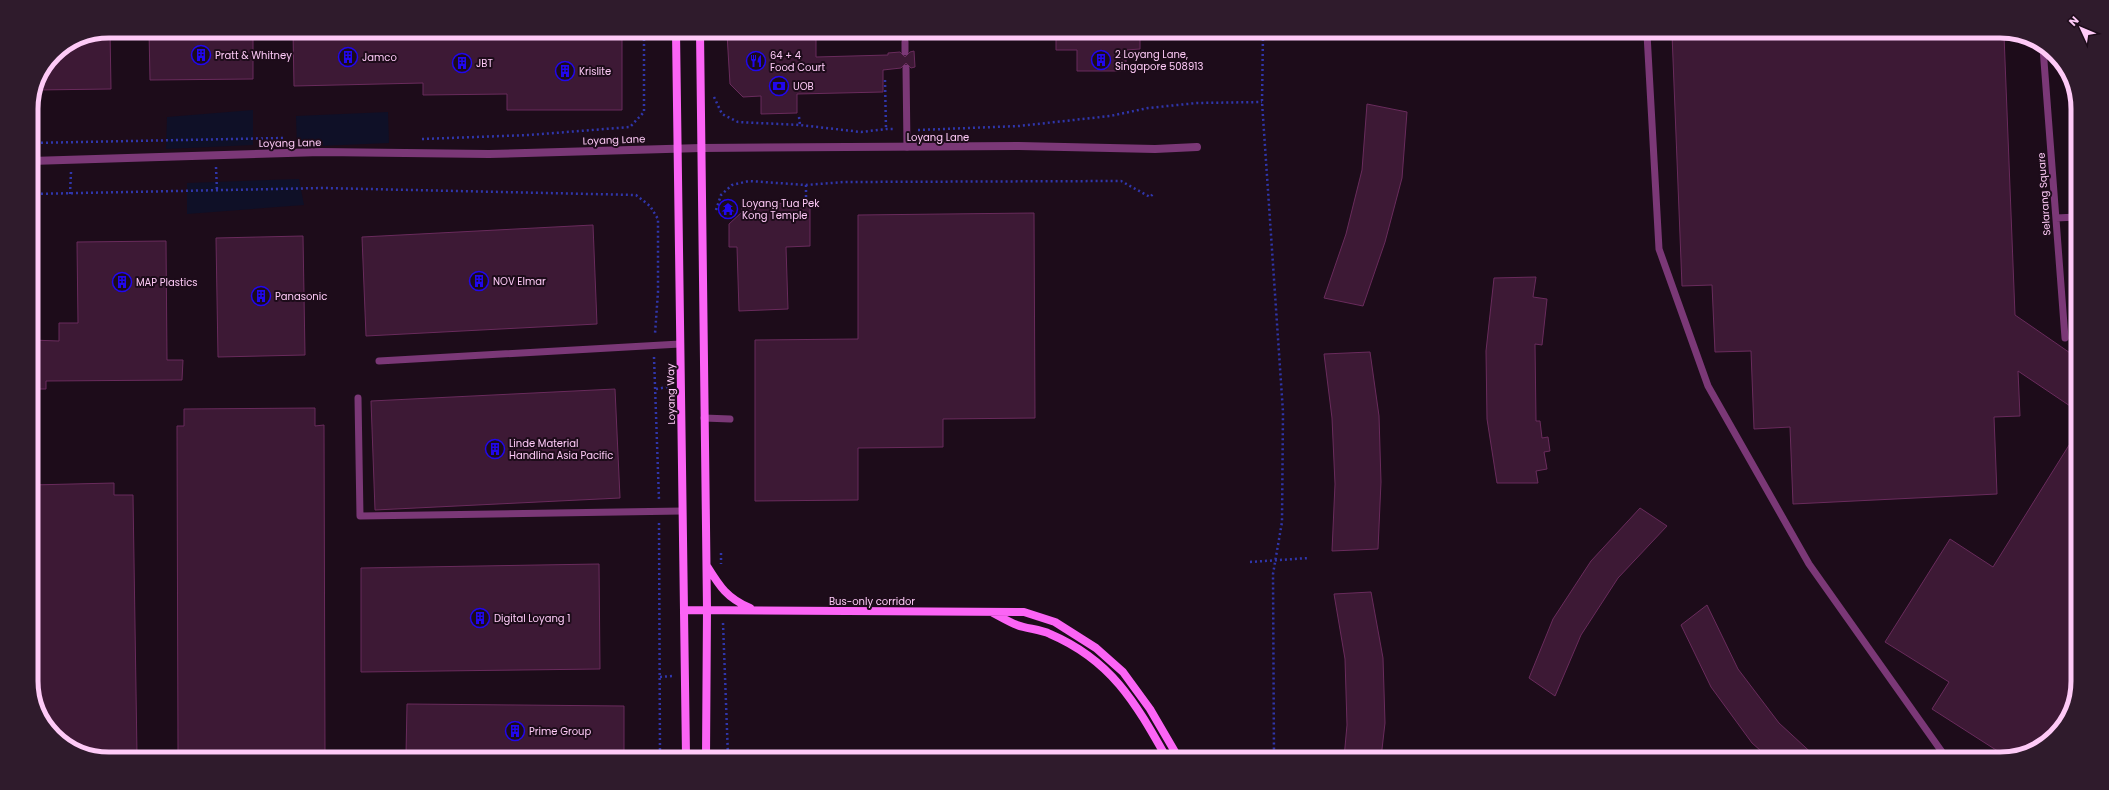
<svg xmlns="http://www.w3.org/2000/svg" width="2109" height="790" font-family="Poppins,sans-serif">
  <defs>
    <pattern id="water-waves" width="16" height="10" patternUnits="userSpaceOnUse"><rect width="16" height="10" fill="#280a38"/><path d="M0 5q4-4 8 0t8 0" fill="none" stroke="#482c56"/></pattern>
  </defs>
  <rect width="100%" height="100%" fill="#1d0c1a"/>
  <!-- grass -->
  <path fill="#0f1027" d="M253,110V145L166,149L167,117Z
    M388,112L389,143L297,147L296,116Z
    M299,179L304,205L187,214V183Z"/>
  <!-- water -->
  <path fill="url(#water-waves)" d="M1542,755V758H1501V756Z"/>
  <!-- building -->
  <path fill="#3d1935" stroke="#692b5c" d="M110,31L111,89L35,90L37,79L54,54L80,37Z
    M149,31H253V79L150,80Z
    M293,31L622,32V110H507V94L423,95V83L294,86Z
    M780,32L786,38L816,37V57L888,55V53L900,52L905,57L910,52L914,51L915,67L911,68L906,63L901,68L883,70V92L797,94V113L761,114V96L743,97L730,84L727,34Z
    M1056,33H1140V49L1126,50V71H1077V50H1056Z
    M1672,34L2004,35L2015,315L2076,357V410L2018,371L2020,416L1994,417L1997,494L1793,504L1790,427L1754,429L1751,351L1715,352L1712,285L1682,286Z
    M1367,104L1407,112L1402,178L1385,242L1363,306L1324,298L1346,234L1362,170Z
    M810,203V246L786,247L788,309L739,311L737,247H729V224L742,212V204Z
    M1034,213L1035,418L943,419V447L858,448V500L755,501V340L858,339V215Z
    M593,225L597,324L366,336L362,237Z
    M303,236L305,355L218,357L216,238Z
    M166,241L167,360H183L182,380L46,381V389H31V340L59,341V323H78L77,242Z
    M1536,277L1533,297L1547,299L1542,345L1535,344L1536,421H1540L1542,438L1548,437L1550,451L1544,452L1547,469L1536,471L1538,483H1497L1487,419L1486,351L1494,278Z
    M1370,352L1379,416L1381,482L1378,549L1332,551L1335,484L1332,418L1324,354Z
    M615,389L620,498L375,510L371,401Z
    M315,408V426L324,425L325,755H178L177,426H184V409Z
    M2076,434L2074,706L2043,746L2007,757L1932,709L1949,682L1885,642L1950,539L1993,567Z
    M114,483V495H133L137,755H84L47,728L31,686V485Z
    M1640,508L1667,526L1618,578L1581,635L1555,696L1529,678L1553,619L1591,561Z
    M599,564L600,669L361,672V568Z
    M1371,592L1383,658L1385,723L1381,758H1344L1347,725L1345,659L1334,594Z
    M1707,605L1738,669L1779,723L1818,759L1769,758L1752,743L1711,687L1681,625Z
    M407,704L624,706V756L406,755Z"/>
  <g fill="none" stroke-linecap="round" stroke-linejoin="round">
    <!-- path -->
    <path stroke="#3036ab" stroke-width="2.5" stroke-dasharray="2 3" stroke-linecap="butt" d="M1263,34L1262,102L1283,412L1282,522L1273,574L1274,757
      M885,80L886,129
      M714,97L722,114L738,122L800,125L861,132L886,129H895
      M799,117L800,125
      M918,130L1019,126L1110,116L1148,108L1197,103L1262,102
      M422,139L529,135L630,127L644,112V32
      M31,143L283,138
      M216,167L217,191
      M806,185V198
      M31,194L323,188L636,195L650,206L658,219V292L655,334
      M70,194L71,172
      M716,210L721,195L732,185L749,181L806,185L844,182L1121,181L1150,197L1154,193
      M654,357L659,500
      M656,389L668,387
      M659,523L660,756
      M721,553V564
      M1250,562L1309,558
      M723,623L728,756
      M660,677L672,676"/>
    <!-- lane -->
    <path stroke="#7b3877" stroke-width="7" d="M1647,34L1659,249L1708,386L1809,564L1947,759
      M2043,48L2065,338
      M905,52V42
      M906,68L907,147
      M2056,218L2077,217
      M379,361L680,344
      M358,398L360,516L682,511
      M704,418L730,419"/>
    <!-- street -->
    <path stroke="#7b3877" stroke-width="8" d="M31,161L321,152L489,154L701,148L1019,146L1155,149L1197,147"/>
    <!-- secondary -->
    <path stroke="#fb64f5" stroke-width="8" d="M676,32L686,756
      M700,32L707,609L706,756
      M707,566C720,587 727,598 750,608
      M684,610L1024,612L1055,622L1096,648L1123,672L1150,709L1178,757
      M993,613C1001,617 1009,622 1017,625C1027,629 1040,629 1050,634C1111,660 1135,702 1166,757"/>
  </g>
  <!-- icons -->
  <defs>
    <symbol id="building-ring" viewBox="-11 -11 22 22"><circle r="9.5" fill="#1d0c1a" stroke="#2107ed" stroke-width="1.5"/><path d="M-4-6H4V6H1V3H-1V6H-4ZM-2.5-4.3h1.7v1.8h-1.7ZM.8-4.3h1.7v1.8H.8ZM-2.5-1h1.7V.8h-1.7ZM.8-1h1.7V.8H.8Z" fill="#2107ed"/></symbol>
    <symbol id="restaurant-ring" viewBox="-11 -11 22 22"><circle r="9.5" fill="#1d0c1a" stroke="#2107ed" stroke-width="1.5"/><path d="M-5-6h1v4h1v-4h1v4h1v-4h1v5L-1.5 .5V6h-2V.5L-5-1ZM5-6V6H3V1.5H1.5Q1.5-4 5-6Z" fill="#2107ed"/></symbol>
    <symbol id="bank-ring" viewBox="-11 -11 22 22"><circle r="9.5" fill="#1d0c1a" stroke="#2107ed" stroke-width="1.5"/><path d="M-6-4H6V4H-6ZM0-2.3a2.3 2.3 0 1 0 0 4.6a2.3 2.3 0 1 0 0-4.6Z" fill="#2107ed"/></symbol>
    <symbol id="temple-ring" viewBox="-11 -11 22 22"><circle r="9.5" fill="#1d0c1a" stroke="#2107ed" stroke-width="1.5"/><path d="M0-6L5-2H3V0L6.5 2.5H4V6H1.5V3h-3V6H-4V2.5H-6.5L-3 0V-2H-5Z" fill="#2107ed"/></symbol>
  </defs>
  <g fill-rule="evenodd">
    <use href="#building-ring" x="190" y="44" width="22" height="22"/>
    <use href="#building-ring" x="337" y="46" width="22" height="22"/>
    <use href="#building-ring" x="1090" y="49" width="22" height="22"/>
    <use href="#restaurant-ring" x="745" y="50" width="22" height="22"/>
    <use href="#building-ring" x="451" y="52" width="22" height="22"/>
    <use href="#building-ring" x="554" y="60" width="22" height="22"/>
    <use href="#bank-ring" x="768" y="75" width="22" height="22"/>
    <use href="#temple-ring" x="717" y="198" width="22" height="22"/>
    <use href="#building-ring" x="468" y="270" width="22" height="22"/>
    <use href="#building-ring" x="111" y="271" width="22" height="22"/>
    <use href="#building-ring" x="250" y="285" width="22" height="22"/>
    <use href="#building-ring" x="484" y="438" width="22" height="22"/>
    <use href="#building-ring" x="469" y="607" width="22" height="22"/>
    <use href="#building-ring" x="504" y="720" width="22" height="22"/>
  </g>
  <g text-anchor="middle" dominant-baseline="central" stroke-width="4" stroke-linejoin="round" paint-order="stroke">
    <!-- poi labels -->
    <g font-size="10" fill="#fecaf7" stroke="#1d0c1a" text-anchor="start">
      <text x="1115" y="54">2 Loyang Lane,<tspan x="1115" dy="12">Singapore 508913</tspan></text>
      <text x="215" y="55">Pratt &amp; Whitney</text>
      <text x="770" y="55">64 + 4<tspan x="770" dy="12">Food Court</tspan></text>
      <text x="362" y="57">Jamco</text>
      <text x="476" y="63">JBT</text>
      <text x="579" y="71">Krislite</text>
      <text x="793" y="86">UOB</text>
      <text x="742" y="203">Loyang Tua Pek<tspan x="742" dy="12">Kong Temple</tspan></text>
      <text x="493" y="281">NOV Elmar</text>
      <text x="136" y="282">MAP Plastics</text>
      <text x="275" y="296">Panasonic</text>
      <text x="509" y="443">Linde Material<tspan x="509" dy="12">Handlina Asia Pacific</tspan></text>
      <text x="494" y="618">Digital Loyang 1</text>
      <text x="529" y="731">Prime Group</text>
    </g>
    <!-- street labels -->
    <g font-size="10" fill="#fecaf7" stroke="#1d0c1a">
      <text x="938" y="137">Loyang Lane</text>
      <text transform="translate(614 140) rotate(-2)">Loyang Lane</text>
      <text transform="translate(290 143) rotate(-1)">Loyang Lane</text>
      <text transform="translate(2044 194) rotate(-94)">Selarang Square</text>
      <text transform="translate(671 394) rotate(-91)">Loyang Way</text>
      <text x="872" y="601">Bus-only corridor</text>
    </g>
  </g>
  <!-- crop -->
  <path d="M0 0H2109V790H0ZM109 38H2000A71 71 0 0 1 2071 109V681A71 71 0 0 1 2000 752H109A71 71 0 0 1 38 681V109A71 71 0 0 1 109 38Z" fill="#2f1b2c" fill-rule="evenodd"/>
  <path fill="none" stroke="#fecaf7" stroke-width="5" d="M109 38H2000A71 71 0 0 1 2071 109V681A71 71 0 0 1 2000 752H109A71 71 0 0 1 38 681V109A71 71 0 0 1 109 38Z"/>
  <!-- north arrow -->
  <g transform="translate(2081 28) rotate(314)" stroke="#1d0c1a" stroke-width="3" paint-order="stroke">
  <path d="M0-3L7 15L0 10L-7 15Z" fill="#fecaf7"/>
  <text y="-6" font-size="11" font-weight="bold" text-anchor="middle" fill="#fecaf7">N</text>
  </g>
</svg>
